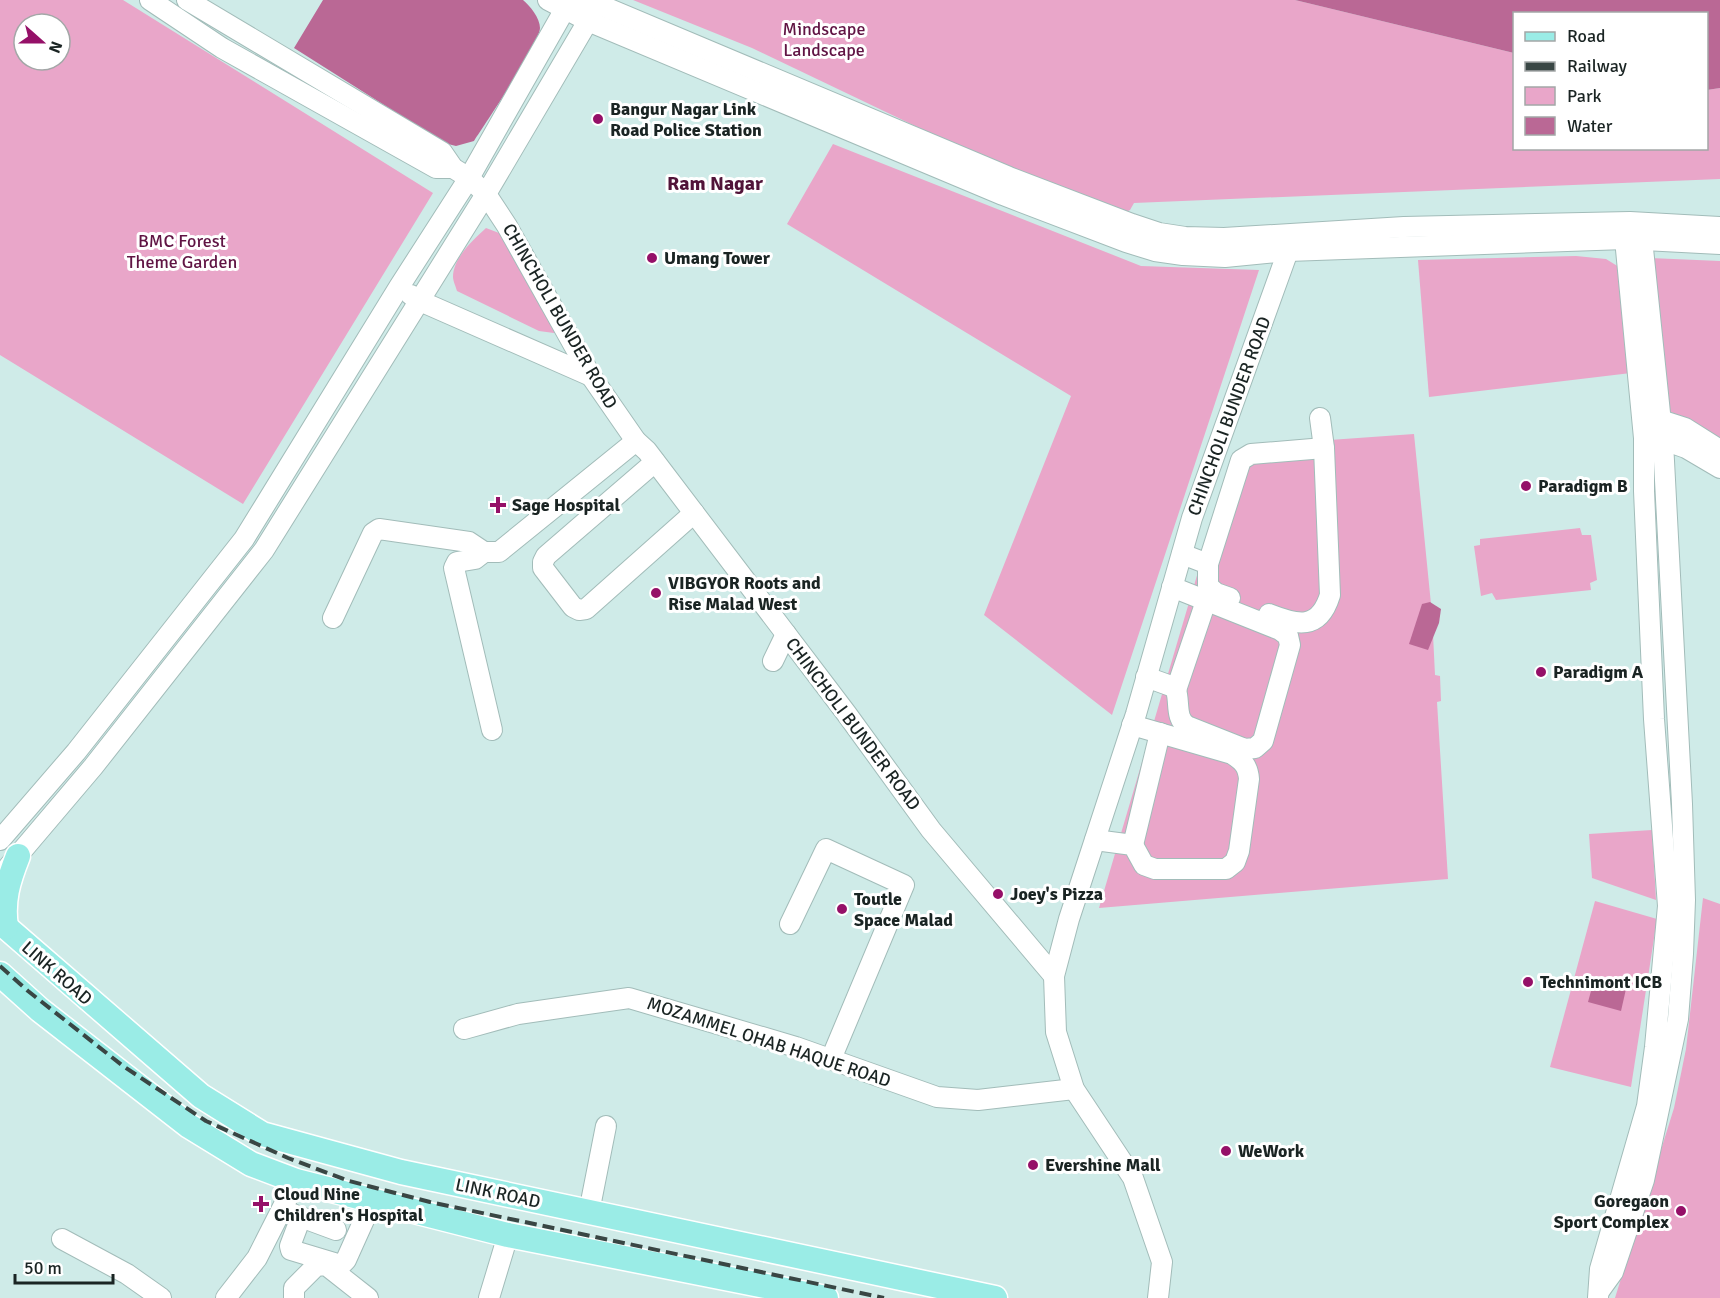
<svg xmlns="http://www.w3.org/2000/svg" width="1720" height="1298" font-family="Signika,sans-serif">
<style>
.green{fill:#e9a6c9;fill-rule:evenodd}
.water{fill:#ba6895}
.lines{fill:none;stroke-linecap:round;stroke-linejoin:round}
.minor-casing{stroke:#a2bcb9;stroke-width:22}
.major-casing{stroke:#fff;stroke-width:27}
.minor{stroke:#fff;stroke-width:20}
.major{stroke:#9aece6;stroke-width:24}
.rail{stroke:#394644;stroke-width:4;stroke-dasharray:12 6;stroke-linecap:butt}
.poi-dot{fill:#951068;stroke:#fff;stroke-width:2}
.labels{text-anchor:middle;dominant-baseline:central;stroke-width:6;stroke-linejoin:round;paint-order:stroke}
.park-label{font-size:18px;fill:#601444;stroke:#fff}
.poi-label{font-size:18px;font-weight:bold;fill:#1a2423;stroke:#fff;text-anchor:start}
.street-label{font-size:18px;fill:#1a2423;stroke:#fff}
.neighbourhood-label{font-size:20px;font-weight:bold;fill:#511439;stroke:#fff}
</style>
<rect width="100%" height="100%" fill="#cfebe8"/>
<g class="green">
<path d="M0 0H123L433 193 243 504 0 355ZM24 24H60V60H24Z"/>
<polygon points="633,0 1295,0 1514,53 1514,148 1706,148 1707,90 1720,88 1720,179 1134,203 1130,210 1122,214 934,135 752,48"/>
<polygon points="833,144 1141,266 1259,270 1112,715 984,615 1071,396 787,224"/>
<path d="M486 228 499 233 555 322 554 333 539 331 457 291C456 287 453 281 453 277 453 258 473 240 486 228Z"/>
<polygon points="1576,256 1606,259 1619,267 1631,373 1429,397 1418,260"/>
<polygon points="1650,258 1720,261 1720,441 1668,410"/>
<polygon points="1414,434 1432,614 1435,675 1440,676 1441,701 1437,702 1448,879 1099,908 1231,460 1246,446"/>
<polygon points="1580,528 1582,535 1591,535 1597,580 1590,583 1591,590 1496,600 1492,593 1481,596 1474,546 1480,545 1480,539"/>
<polygon points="1652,830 1656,900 1592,878 1589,834"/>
<polygon points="1703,898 1720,904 1720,1298 1615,1298 1674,1108 1686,1049"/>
<polygon points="1595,901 1657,919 1631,1087 1550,1067"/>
</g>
<g class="water">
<path d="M323 0H523C530 6 540 18 540 28 539 45 486 122 474 141L456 146 444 143 294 48Z"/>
<polygon points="1295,0 1720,0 1720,88 1707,90 1706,14 1514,14 1514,53"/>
<polygon points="1430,602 1441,609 1439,623 1428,650 1409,644 1422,604"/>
<polygon points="1594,980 1626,989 1621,1011 1588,1002"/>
</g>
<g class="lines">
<g class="minor-casing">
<g id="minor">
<polyline points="150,0 222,48 436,168 453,168"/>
<polyline points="187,0 442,152 453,168 469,178 486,194 507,226 591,376 636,441 647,451 846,713 931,830 1054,976"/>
<polyline points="548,0 588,21 1003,195 1126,242 1155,251 1183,255 1225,257 1288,251 1625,239 1720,244"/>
<polyline points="588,0 1009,177 1132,224 1159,233 1185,237 1224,238 1404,227 1630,222 1720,227"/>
<polyline points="411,295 420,301 591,376"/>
<polyline points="1651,417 1685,428 1720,450"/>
<polyline points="1652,439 1672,443 1686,448 1720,468"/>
<polyline points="655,462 546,556 543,562 543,568 573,607 579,610 586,609 694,513"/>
<polyline points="484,552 475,559 457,562 454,568 492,730"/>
<polyline points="1182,554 1208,564 1208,586 1216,593 1230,598"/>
<polyline points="1208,564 1241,460 1251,454 1324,448"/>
<path d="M1269 614C1297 625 1319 631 1330 595L1324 448 1320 418"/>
<polyline points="333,618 373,533 379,529 469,542 484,552 499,552 636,441"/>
<polyline points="773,661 786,634"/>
<path d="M1146 677 1171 686 1176 690C1180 703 1175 718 1187 726L1245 749 1255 748 1263 741 1290 645 1288 636 1280 630 1172 587"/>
<polyline points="1176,690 1206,601"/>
<polyline points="0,840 76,752 244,539 399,287 469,178 565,9 577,4"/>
<path d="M1095 840 1133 845 1144 865 1155 869H1226L1235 862 1239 851 1249 779C1248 766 1243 761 1232 754L1132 725"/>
<polyline points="1133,845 1160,733"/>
<polyline points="9,866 93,767 264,550 486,194 588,21 588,9"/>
<polyline points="790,924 826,849 904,885 831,1059"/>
<polyline points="464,1029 518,1014 629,998 796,1047 937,1097 978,1100 1074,1089"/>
<polyline points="589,1212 606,1126"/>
<polyline points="290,1213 336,1230"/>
<polyline points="301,1217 290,1246 291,1250 341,1265 346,1260 373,1200"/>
<polyline points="62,1239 127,1274 161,1298"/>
<polyline points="1600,1290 1613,1272 1644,1180 1678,1019 1683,954 1685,900 1682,804 1663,442 1642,239 1635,229"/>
<polyline points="226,1298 257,1258 296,1181"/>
<polyline points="294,1298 294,1288 316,1266 326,1265 368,1298"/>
<polyline points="489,1298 508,1235"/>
<polyline points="1158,1298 1162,1262 1133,1178 1074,1089 1056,1032 1054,976 1069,919 1136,714 1192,518 1288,251 1289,241"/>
<polyline points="1598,1298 1600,1269 1647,1106 1655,1047 1668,906 1654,719 1644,491 1644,438 1625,239 1629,227"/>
</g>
</g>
<g class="major-casing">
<g id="major">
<polyline points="0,922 201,1096 262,1134 401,1172 995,1298"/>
<path d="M6 927C2 901 8 881 18 856"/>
<polyline points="0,974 40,1010 189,1126 251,1164 296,1181 508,1235 826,1298"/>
</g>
</g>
<use href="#minor" class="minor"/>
<use href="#major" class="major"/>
<polyline class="rail" points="0,966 28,991 123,1066 206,1121 288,1158 349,1181 430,1202 884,1298"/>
</g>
<g class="poi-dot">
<circle cx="598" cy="119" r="6"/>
<circle cx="652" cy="258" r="6"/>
<circle cx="1526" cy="486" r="6"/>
<path d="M495 496h6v6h6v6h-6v6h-6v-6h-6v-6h6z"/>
<circle cx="656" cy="593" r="6"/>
<circle cx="1541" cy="672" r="6"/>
<circle cx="998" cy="894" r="6"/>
<circle cx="842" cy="909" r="6"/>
<circle cx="1528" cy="982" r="6"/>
<circle cx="1226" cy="1151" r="6"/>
<circle cx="1033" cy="1165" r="6"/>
<path d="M258 1195h6v6h6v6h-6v6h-6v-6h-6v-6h6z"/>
<circle cx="1681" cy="1211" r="6"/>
</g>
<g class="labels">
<g class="park-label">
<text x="824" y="29">Mindscape<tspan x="824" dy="21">Landscape</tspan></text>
<text x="182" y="241">BMC Forest<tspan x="182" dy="21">Theme Garden</tspan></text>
</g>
<g class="poi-label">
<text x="610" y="109">Bangur Nagar Link<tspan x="610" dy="21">Road Police Station</tspan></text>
<text x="664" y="258">Umang Tower</text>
<text x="1538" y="486">Paradigm B</text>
<text x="512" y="505">Sage Hospital</text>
<text x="668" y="583">VIBGYOR Roots and<tspan x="668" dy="21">Rise Malad West</tspan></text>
<text x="1553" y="672">Paradigm A</text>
<text x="1010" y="894">Joey's Pizza</text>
<text x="854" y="899">Toutle<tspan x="854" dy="21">Space Malad</tspan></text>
<text x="1540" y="982">Technimont ICB</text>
<text x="1238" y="1151">WeWork</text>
<text x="1045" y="1165">Evershine Mall</text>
<text x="274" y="1194">Cloud Nine<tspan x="274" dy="21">Children's Hospital</tspan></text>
<text x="1669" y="1201" text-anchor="end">Goregaon<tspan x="1669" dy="21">Sport Complex</tspan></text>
</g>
<g class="street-label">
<text transform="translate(560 316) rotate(60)">CHINCHOLI BUNDER ROAD</text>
<text transform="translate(1229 416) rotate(-70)">CHINCHOLI BUNDER ROAD</text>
<text transform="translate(853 724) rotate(53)">CHINCHOLI BUNDER ROAD</text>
<text transform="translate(57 973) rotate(41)">LINK ROAD</text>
<text transform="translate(769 1042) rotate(18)">MOZAMMEL OHAB HAQUE ROAD</text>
<text transform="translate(498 1193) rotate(12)">LINK ROAD</text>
</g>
<g class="neighbourhood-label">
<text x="715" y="183">Ram Nagar</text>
</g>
</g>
<rect x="1513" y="12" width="195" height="138" fill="#ffffff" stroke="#a3a7a7" stroke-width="1.5"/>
<rect x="1525" y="32" width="30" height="9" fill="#9aece6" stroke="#a3a7a7" stroke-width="1.5"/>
<text x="1567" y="42" font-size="18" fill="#1a2423">Road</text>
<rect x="1525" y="62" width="30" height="9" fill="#394644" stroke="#a3a7a7" stroke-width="1.5"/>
<text x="1567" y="72" font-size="18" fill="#1a2423">Railway</text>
<rect x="1525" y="87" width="30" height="18" fill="#e9a6c9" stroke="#a3a7a7" stroke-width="1.5"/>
<text x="1567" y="102" font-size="18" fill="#1a2423">Park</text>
<rect x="1525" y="117" width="30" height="18" fill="#ba6895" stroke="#a3a7a7" stroke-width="1.5"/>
<text x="1567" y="132" font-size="18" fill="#1a2423">Water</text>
<g transform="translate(42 42) rotate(111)"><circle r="28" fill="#ffffff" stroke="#a3a7a7" stroke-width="1.5"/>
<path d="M0-4.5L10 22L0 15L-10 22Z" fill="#951068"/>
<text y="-9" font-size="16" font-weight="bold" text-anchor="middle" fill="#1a2423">N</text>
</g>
<path d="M15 1274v9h98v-9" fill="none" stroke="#1a2423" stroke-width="3"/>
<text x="24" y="1274" font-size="18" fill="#1a2423" stroke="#ffffff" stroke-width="4.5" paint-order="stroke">50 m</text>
</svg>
